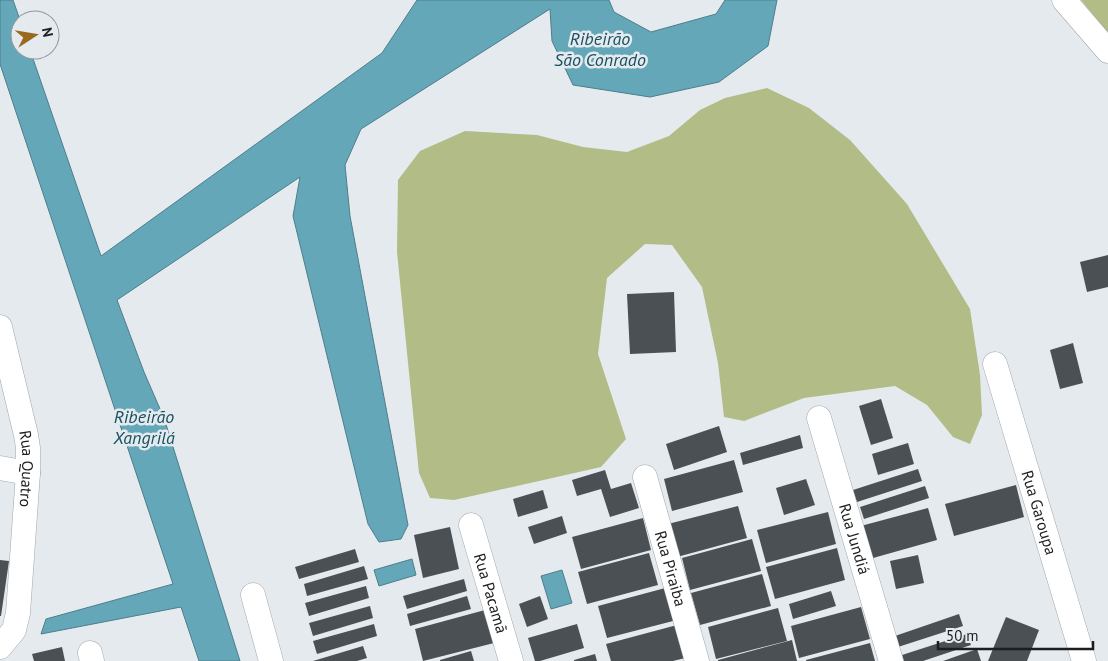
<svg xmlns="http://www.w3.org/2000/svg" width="1108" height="661" font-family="'PT Sans',sans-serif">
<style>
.forest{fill:#b1bc86}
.water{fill:#64a7b9;stroke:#4e7e8b}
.building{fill:#4b5054}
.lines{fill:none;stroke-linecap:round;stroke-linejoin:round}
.minor-casing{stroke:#a2a7ac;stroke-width:25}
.minor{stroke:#fff;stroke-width:24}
.labels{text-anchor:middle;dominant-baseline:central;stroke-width:5;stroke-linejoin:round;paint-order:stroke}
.street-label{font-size:16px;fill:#1c1e1f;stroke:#e5eaef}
.water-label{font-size:18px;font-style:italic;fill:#17515f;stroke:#e5eaef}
</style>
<rect width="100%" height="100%" fill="#e5eaef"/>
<g class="forest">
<polygon points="1081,0 1108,0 1108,33"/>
<polygon points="767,88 809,108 850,140 907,204 970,309 980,375 982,415 970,444 953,437 927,405 895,386 804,398 744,421 724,417 718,363 702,287 672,245 645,244 607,278 598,354 626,439 601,467 454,500 430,498 419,473 397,252 398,180 420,151 465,131 537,135 583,147 627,152 669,136 700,110 725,98"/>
</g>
<g class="water">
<polygon points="0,0 13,0 20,20 20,50 30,50 101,256 382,53 417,0 609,0 614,12 651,32 716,14 725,0 777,0 768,46 719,82 650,97 573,85 552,41 550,9 361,129 345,165 350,216 408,525 401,539 379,542 368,524 293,216 300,177 117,300 144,372 164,418 240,661 199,661 181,607 41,634 46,619 173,584 0,64"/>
<polygon points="412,559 416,575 379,586 374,570"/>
<polygon points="562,570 572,603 551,609 541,576"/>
</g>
<g class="building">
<polygon points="1108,255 1108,287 1087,292 1080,262"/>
<polygon points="674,292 676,352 630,354 627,294"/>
<polygon points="1073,343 1083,383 1060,389 1050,350"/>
<polygon points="881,399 893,438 871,445 859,406"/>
<polygon points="719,426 727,452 674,470 666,444"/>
<polygon points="800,435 803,448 743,465 740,453"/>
<polygon points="908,443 914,464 878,475 872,454"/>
<polygon points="734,460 743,492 672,511 664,479"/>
<polygon points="918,469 922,481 857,502 853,490"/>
<polygon points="605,470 611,489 631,483 639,508 610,517 601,489 577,496 572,480"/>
<polygon points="806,479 815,505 784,515 776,488"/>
<polygon points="1016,485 1024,517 954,536 945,504"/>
<polygon points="925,486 929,498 864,519 860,507"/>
<polygon points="543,490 548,508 518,517 513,499"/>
<polygon points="738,506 747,538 677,557 668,524"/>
<polygon points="928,508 937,540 866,560 857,527"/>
<polygon points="828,512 836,544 766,563 757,530"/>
<polygon points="562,516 567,533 534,544 528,527"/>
<polygon points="643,518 651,550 581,569 572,537"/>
<polygon points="450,527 459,569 423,578 414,535"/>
<polygon points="752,539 761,571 690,590 682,558"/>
<polygon points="837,548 845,580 775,599 766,567"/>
<polygon points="355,549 359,562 299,579 295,567"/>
<polygon points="649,553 658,585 587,604 578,572"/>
<polygon points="918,555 924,583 896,589 890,561"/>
<polygon points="0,560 9,561 1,616 0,616"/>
<polygon points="364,566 368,579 307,596 304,584"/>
<polygon points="762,574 771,606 700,625 691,593"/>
<polygon points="464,579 467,591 407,609 403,596"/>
<polygon points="366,586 369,598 309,616 305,603"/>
<polygon points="669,587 677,620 607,638 598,606"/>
<polygon points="831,591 836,606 793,619 789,604"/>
<polygon points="467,596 471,609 410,626 407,614"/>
<polygon points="540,596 548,619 527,627 519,604"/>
<polygon points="370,606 373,618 313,636 309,623"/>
<polygon points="861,607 870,639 799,658 791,626"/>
<polygon points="778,608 787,641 716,659 708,627"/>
<polygon points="485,610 494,643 423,661 415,629"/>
<polygon points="959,614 963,626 898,647 895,636"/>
<polygon points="1006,617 1039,630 1027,661 988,661"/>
<polygon points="374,624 377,636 317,654 313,641"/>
<polygon points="577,624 584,648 540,661 535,661 528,638"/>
<polygon points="677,625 685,658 673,661 611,661 606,644"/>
<polygon points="967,634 971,645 923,661 904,661 902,655"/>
<polygon points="792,640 797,661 718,661 718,660"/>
<polygon points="870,643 875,661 806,661 806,660"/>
<polygon points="363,646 367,658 357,661 313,661"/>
<polygon points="62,647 65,661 34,661 32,654"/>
<polygon points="977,649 981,661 943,661"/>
<polygon points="471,651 474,661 440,661 440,660"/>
<polygon points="595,654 597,661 574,661 574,660"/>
</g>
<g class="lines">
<g class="minor-casing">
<g id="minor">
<polyline points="1064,0 1108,51"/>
<path id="s1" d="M0 327 26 435 28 448V473L18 613 14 630 0 647"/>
<path id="s2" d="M995 364 1084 661"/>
<path id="s3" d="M819 418 891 661"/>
<polyline points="0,468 28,473"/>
<path id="s4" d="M645 477 697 661"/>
<path id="s5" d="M471 525 511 661"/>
<polyline points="253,595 271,661"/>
<polyline points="90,653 92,661"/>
</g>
</g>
<use href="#minor" class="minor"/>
</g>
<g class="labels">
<g class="street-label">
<text stroke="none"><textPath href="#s1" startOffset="145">Rua Quatro</textPath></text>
<text stroke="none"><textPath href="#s2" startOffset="155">Rua Garoupa</textPath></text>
<text stroke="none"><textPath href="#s3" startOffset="126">Rua Jundiá</textPath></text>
<text stroke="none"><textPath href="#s4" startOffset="95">Rua Piraiba</textPath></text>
<text stroke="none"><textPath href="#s5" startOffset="71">Rua Pacamã</textPath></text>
</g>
<g class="water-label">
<text x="600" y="38">Ribeirão<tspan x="600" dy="21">São Conrado</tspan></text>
<text x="144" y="416">Ribeirão<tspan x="144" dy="21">Xangrilá</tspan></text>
</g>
</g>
<g transform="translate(35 35) rotate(78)"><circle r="24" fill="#e5eaef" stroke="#95989c"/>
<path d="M0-4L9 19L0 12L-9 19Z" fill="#9b691d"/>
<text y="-8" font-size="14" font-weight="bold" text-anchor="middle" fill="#1c1e1f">N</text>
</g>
<path d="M938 641v8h155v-8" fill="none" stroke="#1c1e1f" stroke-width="2.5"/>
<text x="946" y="641" font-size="15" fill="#1c1e1f" stroke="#e5eaef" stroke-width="4" paint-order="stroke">50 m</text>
</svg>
